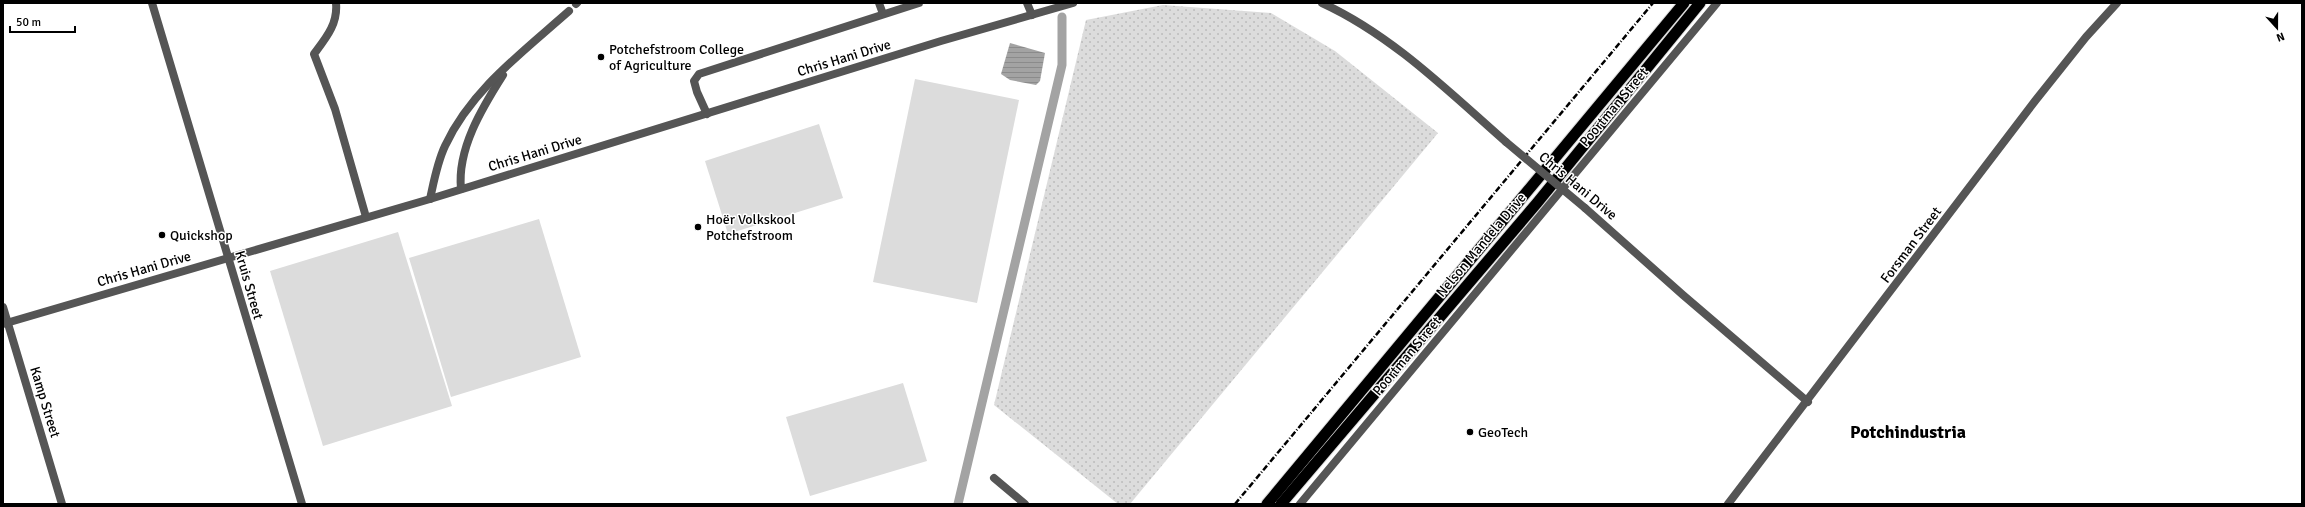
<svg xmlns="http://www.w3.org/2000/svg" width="2305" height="507" font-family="Signika,sans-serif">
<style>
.grass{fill:url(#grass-dots)}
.park{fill:#dcdcdc}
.water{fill:url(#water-rules)}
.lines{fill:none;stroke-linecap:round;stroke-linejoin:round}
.canal{stroke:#a3a3a3;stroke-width:9}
.trunk-casing{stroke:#dbdbdb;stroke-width:13}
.minor{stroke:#555;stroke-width:8}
.tertiary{stroke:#555;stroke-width:8}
.trunk{stroke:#000;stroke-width:11}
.rail{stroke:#000;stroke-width:2.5;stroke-dasharray:6 2 1 2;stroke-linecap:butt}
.tertiary-bridge{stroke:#555;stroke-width:8}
.poi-dot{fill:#000;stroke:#fff;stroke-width:1.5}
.labels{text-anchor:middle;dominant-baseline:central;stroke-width:3;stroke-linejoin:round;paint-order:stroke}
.poi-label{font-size:14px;fill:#000;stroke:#fff;text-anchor:start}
.street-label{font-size:14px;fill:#000;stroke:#fff}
.district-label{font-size:18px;font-weight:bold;fill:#000;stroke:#fff}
</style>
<defs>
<pattern id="grass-dots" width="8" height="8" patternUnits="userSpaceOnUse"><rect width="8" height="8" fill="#dcdcdc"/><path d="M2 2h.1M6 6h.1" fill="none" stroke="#bbb" stroke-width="1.8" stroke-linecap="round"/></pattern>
<pattern id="water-rules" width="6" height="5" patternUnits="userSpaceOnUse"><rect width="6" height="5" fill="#a3a3a3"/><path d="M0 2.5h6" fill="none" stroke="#8b8b8b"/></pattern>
</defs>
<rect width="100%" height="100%" fill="#fff"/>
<polygon class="grass" points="1163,5 1271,13 1335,51 1438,133 1130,504 1118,504 994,405 1086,20"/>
<g class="park">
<polygon points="915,79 1019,100 977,303 873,282"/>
<polygon points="819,124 843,198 728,234 705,161"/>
<polygon points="539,219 581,357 451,397 409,258"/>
<polygon points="398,232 452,406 323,446 270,271"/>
<polygon points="903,383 927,461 810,496 786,417"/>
</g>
<polygon class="water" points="1010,43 1045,53 1040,81 1036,85 1010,80 1001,74"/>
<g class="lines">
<polyline class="canal" points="958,504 1062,65 1062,17"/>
<g class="trunk-casing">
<g id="trunk">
<polyline points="1267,504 1684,3"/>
<polyline points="1281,504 1537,203 1700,3"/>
</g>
</g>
<g class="minor">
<path d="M336 3C338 24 326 38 314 54L335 109 366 217"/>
<polyline points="879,3 883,14"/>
<polyline points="1027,3 1032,15"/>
<polyline points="576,4 577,3"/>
<polyline points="707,114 697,92 694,81 699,74 919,3"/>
<path d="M461 189C457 149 482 108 503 75"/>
<path d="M430 199C434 181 437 163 445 146 471 90 524 51 569 11"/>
<polyline points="3,307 62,504"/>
<polyline points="994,478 1025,504"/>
<polyline points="1300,504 1717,3"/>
</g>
<g class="tertiary">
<polyline points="152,3 302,504"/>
<path d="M1322 3C1392 35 1449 92 1506 142"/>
<polyline points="1585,208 1683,295 1808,402"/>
<polyline points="3,324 430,199 941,41 1073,3"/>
<polyline points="1728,504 2035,101 2086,37 2117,3"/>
</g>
<use href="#trunk" class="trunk"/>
<polyline class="rail" points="1235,504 1653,3"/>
<polyline class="tertiary-bridge" points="1506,142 1585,208"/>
</g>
<g class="poi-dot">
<circle cx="601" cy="57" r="4"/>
<circle cx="698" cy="227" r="4"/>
<circle cx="162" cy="235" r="4"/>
<circle cx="1470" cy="432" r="4"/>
</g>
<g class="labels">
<g class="poi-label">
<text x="609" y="49">Potchefstroom College<tspan x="609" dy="16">of Agriculture</tspan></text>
<text x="706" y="219">Hoër Volkskool<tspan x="706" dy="16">Potchefstroom</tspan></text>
<text x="170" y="235">Quickshop</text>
<text x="1478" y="432">GeoTech</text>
</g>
<g class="street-label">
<text transform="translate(844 58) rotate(-17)">Chris Hani Drive</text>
<text transform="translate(1614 107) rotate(-50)">Poortman Street</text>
<text transform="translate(535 153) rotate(-17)">Chris Hani Drive</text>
<text transform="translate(1578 186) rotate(40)">Chris Hani Drive</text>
<text transform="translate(1481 245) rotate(-50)">Nelson Mandela Drive</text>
<text transform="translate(1911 245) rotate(-53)">Forsman Street</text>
<text transform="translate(144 269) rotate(-16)">Chris Hani Drive</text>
<text transform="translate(249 285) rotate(74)">Kruis Street</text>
<text transform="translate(1407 356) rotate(-50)">Poortman Street</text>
<text transform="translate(45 402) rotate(73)">Kamp Street</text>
</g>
<g class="district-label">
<text x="1908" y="432">Potchindustria</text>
</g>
</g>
<rect width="2305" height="507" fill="none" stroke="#000000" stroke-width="8"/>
<g transform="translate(2277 28) rotate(159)" stroke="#ffffff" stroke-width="3" paint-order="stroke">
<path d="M0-3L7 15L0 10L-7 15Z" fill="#000000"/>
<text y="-6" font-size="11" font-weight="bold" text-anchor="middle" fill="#000000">N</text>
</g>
<path d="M10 26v6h65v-6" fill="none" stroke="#000000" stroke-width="2"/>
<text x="16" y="26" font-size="12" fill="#000000" stroke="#ffffff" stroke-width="3" paint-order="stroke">50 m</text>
</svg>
